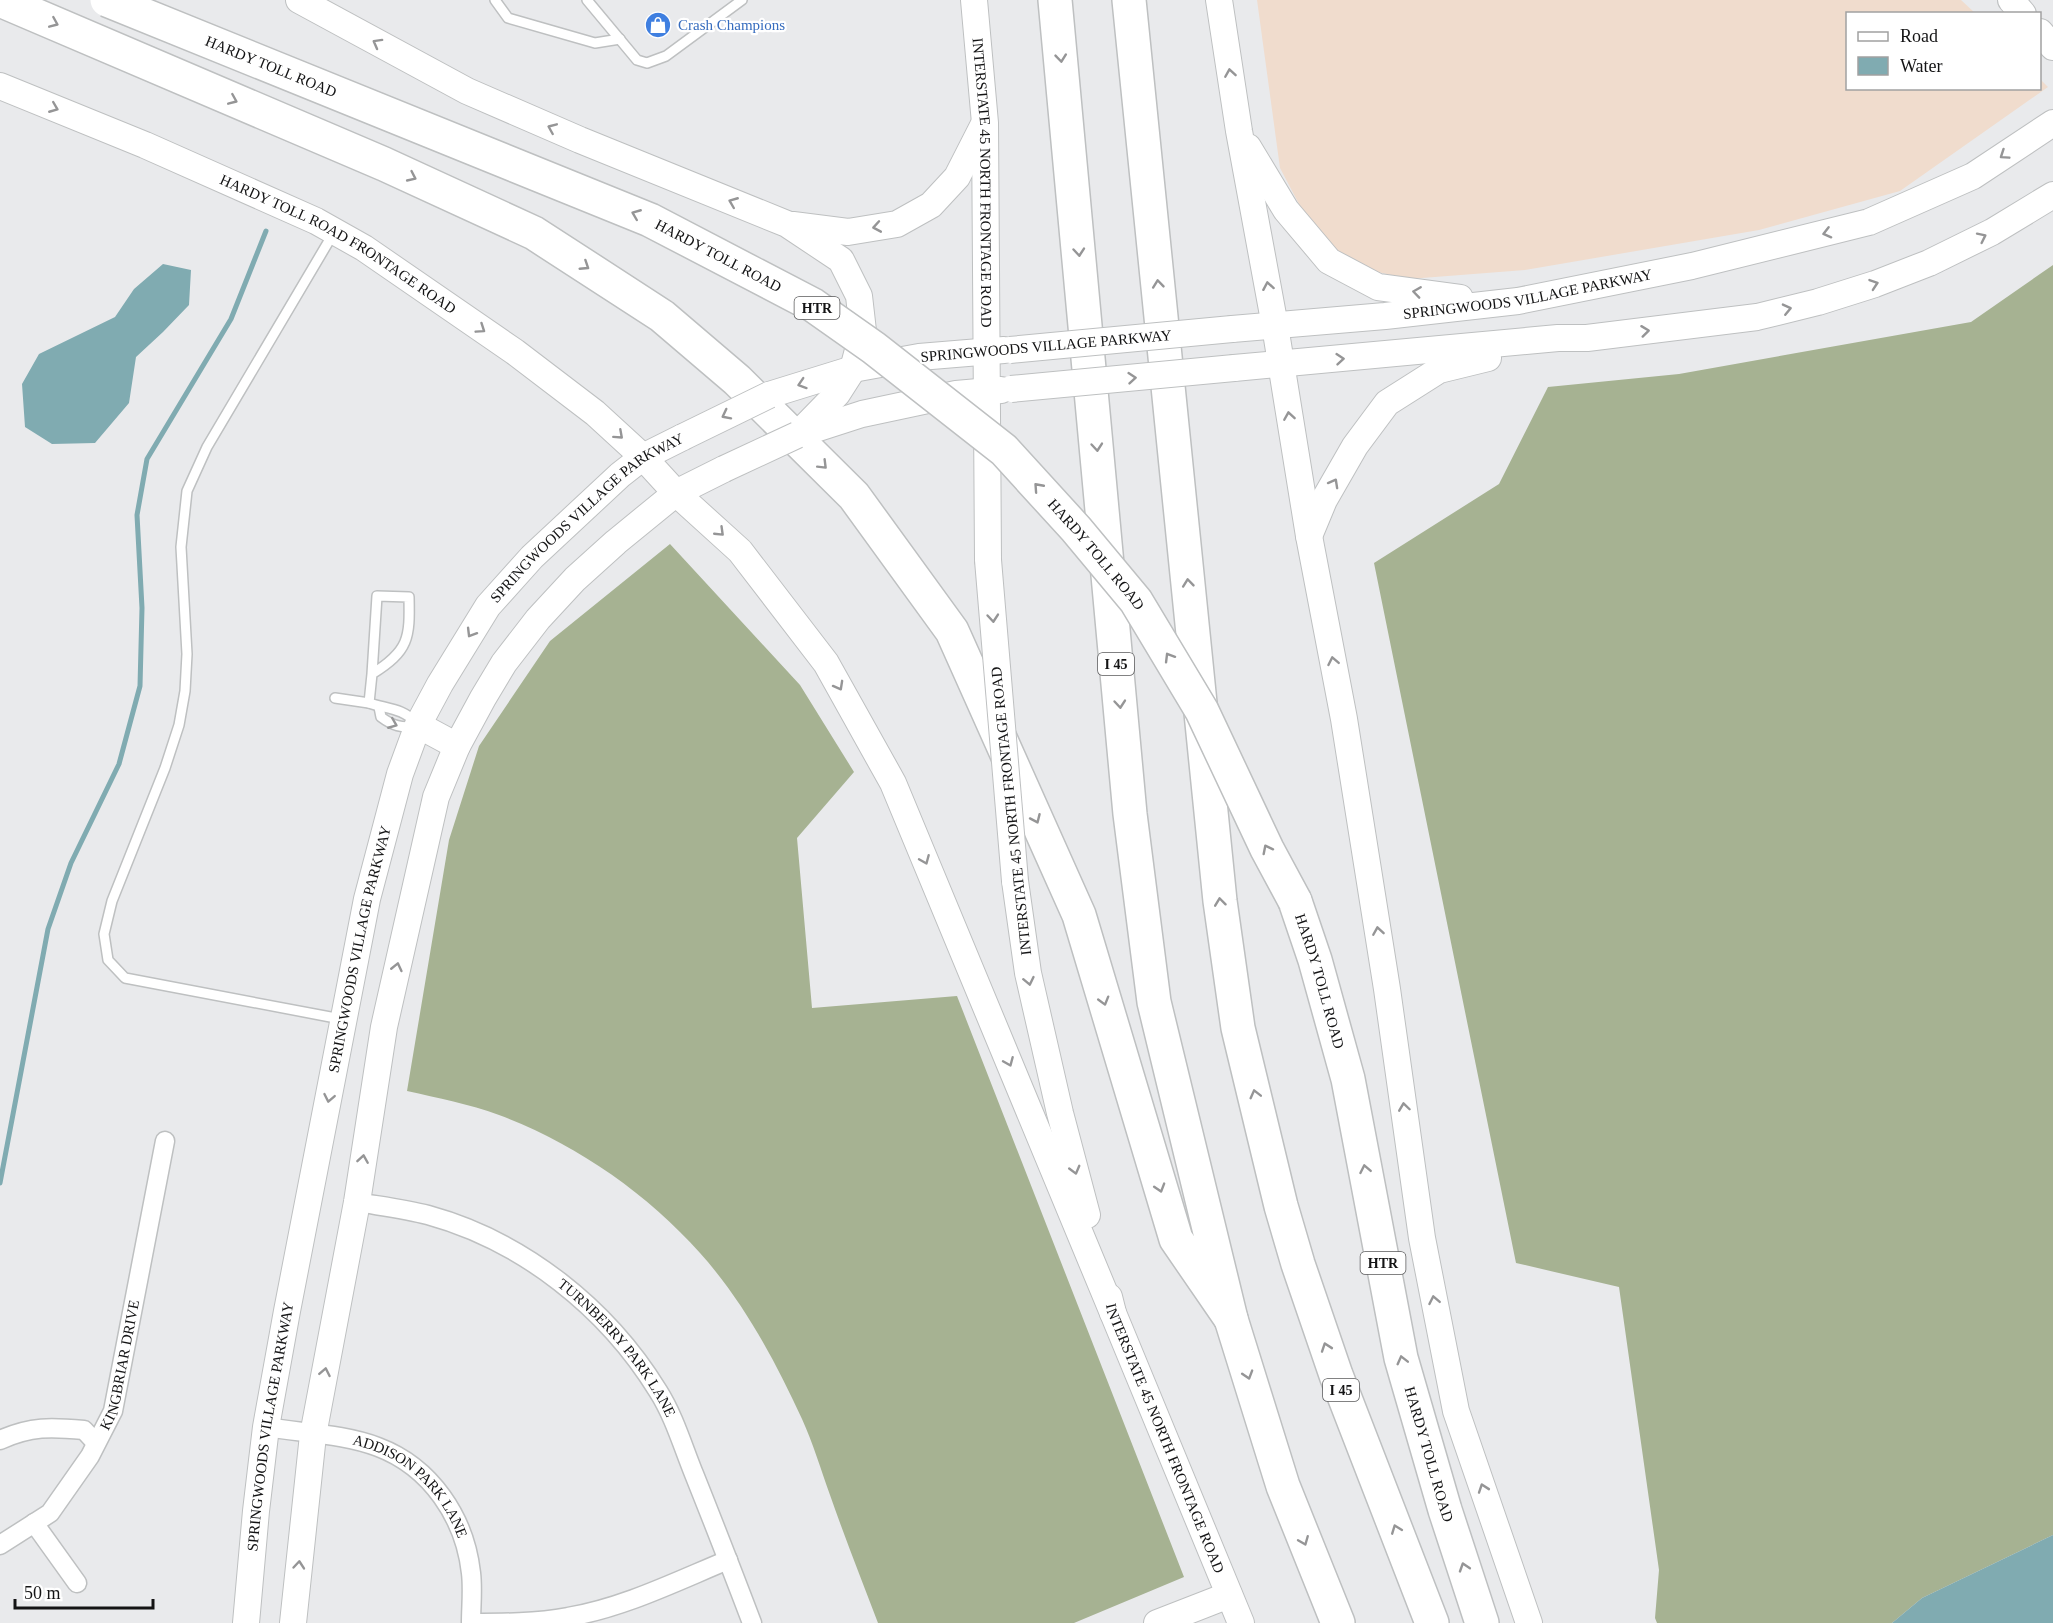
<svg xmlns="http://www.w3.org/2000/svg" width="2053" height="1623" font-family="Georgia,serif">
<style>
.commercial{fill:#f0dccd}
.forest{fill:#a6b292}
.water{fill:#80abb1}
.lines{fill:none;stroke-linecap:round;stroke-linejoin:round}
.stream{stroke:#80abb1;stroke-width:5}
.lane-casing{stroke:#bec0c1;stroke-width:12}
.street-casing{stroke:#bec0c1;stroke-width:21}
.secondary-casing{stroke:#bec0c1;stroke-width:28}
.highway-casing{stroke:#bec0c1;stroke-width:36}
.lane{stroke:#fff;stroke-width:9}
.street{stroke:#fff;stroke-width:18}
.secondary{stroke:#fff;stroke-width:26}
.highway{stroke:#fff;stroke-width:33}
.secondary-bridge-casing{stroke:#bec0c1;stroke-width:28;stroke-linecap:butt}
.highway-bridge-casing{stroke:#bec0c1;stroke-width:36;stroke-linecap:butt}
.secondary-bridge{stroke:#fff;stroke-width:26}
.highway-bridge{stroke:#fff;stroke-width:33}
.oneway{stroke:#959596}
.labels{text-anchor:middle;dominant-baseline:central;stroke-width:4.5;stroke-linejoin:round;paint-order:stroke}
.shield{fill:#fff;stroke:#5a5a5b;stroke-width:1.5}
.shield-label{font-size:14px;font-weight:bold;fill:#141415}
.shop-label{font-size:15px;fill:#366cbe;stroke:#fff;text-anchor:start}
.street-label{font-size:15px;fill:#141415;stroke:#fff}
</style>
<rect width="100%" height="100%" fill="#e9eaec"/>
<polygon class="commercial" points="1257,0 1961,0 1975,13 1848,14 1848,88 2040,88 2040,79 2048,87 1900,191 1759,230 1525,270 1409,279 1329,261 1280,168"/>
<g class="forest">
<polygon points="2053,265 2053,1535 1922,1598 1892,1623 1657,1623 1655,1618 1659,1570 1619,1287 1516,1263 1374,563 1499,484 1548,387 1679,374 1971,322"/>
<path d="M670 544 800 685 854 772 797 838 812 1008 957 996 1184 1577 1074 1623H878C862 1581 845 1538 830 1495 821 1470 813 1443 802 1419 775 1360 743 1301 700 1253 647 1193 574 1143 499 1115 469 1104 438 1098 407 1091L449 840 479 746 550 641Z"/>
</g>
<g class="water">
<polygon points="163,264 191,270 189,305 163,332 136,357 129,403 95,443 52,444 25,427 22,384 39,354 115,317 134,289"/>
<polygon points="2053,1535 2053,1623 1892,1623 1922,1598"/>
</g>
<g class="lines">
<polyline class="stream" points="0,1183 48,929 71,863 119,764 140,686 142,608 137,515 147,459 231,319 266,231"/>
<g class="lane-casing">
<g id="lane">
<polyline points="495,0 508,18 595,43 620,39"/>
<polyline points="587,0 637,60 647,63 666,56 742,0"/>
<polyline points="333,234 207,447 187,491 181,547 187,654 185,691 179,725 165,768 112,901 104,934 108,960 125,978 341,1019"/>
<path d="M372 674 377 596 409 597C410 638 409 651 372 674L369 703C387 709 403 708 416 723"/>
<polyline points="335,698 369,703"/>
<path d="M379 707 381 717C393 726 401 728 416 726"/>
</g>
</g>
<g class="street-casing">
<g id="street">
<path id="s1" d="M357 1202C380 1206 405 1209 428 1215 523 1241 607 1308 658 1391 674 1416 683 1447 694 1474 714 1524 733 1573 752 1623"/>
<path id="s2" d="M266 1427C302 1433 345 1434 378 1447 431 1467 465 1518 471 1573 473 1589 471 1607 471 1623 503 1623 536 1623 568 1617 623 1608 677 1581 728 1560"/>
<path d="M0 1440C31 1426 51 1427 84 1430L96 1443"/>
<polyline points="34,1523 77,1583"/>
<path id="s3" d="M0 1545 50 1513 90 1456 113 1411 165 1141"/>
</g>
</g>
<g class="secondary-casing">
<g id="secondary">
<polyline points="299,0 467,91 580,140 787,224 841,260 859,296 863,331 853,369 837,394 797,435"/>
<path id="s4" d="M974 0 985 123 988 560"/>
<polyline points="1219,0 1239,131 1275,326 1309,536 1344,719 1387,989 1422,1238 1456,1411 1529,1623"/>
<polyline points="2011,0 2023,14"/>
<polyline points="2040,32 2053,47"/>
<path id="s5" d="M0 86 145 145 316 221 364 248 515 352 595 413 643 457 676 493 740 551 826 663 893 783 1113 1313"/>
<polyline points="1248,147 1286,210 1329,261 1378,287 1460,298"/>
<polyline points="793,225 848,232 897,224 931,205 957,177 983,126"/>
<path id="s6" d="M1232 329 1385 316 1518 301 1692 266 1869 222 1973 176 2053 123"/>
<polyline points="1234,368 1558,338 1587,338 1757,317 1818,302 1875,284 1929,263 1992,232 2053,195"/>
<polyline points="769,395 853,369 919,357 1004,350"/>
<polyline points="800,434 862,414 956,394 1001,390"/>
<polyline points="1309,536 1324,500 1355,446 1387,403 1439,370 1488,358"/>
<polyline points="418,725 457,746"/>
<polyline points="1015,881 1028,973 1060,1113 1087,1215"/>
<path id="s7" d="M1109 1297 1113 1313 1241 1623"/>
<path id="s8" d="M246 1623 256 1511 266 1427 287 1311 367 899 400 774 418 725 440 684 488 606 532 557 620 475 643 457 683 437"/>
<polyline points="293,1623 313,1435 357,1202 384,1027 436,797 457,746 483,698 504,663 538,619 575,579 616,542 676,493 724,469"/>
<polyline points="1157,1623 1229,1595"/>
</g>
</g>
<g class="highway-casing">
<g id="highway">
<polyline points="0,0 384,164 534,233 662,316 737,380 854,496 952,631 1079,915 1176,1239 1231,1319"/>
<polyline points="1055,0 1130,814 1154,1002 1231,1319 1283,1486 1338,1623"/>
<polyline points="1129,0 1220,901 1238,1028 1281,1206 1298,1264 1336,1375 1432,1623"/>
<path id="s9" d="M1295 901 1315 960 1348 1079 1401 1358 1445 1510 1482 1623"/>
</g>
</g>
<use href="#lane" class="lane"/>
<use href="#street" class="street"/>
<use href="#secondary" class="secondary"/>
<use href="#highway" class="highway"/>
<g class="secondary-bridge-casing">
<g id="secondary-bridge">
<polyline points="1010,350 1232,329"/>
<polyline points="1011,389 1234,368"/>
<polyline points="683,437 769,395"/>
<polyline points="724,469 797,435"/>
<polyline points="988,560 1015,881"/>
</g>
</g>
<g class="highway-bridge-casing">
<g id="highway-bridge">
<path id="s10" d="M107 0 650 220 813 305 874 348 1004 450 1076 529 1136 601 1202 711 1267 849 1295 901"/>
</g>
</g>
<use href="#secondary-bridge" class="secondary-bridge"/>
<use href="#highway-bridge" class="highway-bridge"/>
</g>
<defs><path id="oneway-chevron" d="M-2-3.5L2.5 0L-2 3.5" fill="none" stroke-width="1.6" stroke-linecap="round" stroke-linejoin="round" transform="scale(1.5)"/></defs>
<g class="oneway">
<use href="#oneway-chevron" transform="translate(54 23) rotate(23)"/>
<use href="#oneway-chevron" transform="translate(377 43) rotate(-151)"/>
<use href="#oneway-chevron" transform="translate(1061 58) rotate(84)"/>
<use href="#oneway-chevron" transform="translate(1230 73) rotate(-99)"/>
<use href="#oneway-chevron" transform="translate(233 100) rotate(23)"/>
<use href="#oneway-chevron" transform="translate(54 108) rotate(22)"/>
<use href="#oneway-chevron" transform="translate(552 128) rotate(-157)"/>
<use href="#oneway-chevron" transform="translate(2004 155) rotate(146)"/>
<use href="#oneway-chevron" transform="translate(412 177) rotate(25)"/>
<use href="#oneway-chevron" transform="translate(733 202) rotate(-158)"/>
<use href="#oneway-chevron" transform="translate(636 214) rotate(-158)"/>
<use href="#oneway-chevron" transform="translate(877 227) rotate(170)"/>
<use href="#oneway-chevron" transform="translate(1827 233) rotate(166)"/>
<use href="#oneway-chevron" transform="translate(1982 237) rotate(-26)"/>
<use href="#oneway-chevron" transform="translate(1079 252) rotate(85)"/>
<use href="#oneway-chevron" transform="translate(585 266) rotate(33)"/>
<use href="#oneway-chevron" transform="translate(1158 284) rotate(-96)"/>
<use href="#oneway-chevron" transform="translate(1874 284) rotate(-19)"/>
<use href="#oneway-chevron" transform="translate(1268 286) rotate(-100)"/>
<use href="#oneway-chevron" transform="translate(1417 292) rotate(-172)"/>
<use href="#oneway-chevron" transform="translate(1787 309) rotate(-13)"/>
<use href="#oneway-chevron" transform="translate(481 329) rotate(34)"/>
<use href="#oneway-chevron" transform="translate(1645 331) rotate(-7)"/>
<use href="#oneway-chevron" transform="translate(1340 359) rotate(-5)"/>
<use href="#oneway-chevron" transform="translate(1132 378) rotate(-5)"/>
<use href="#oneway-chevron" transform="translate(802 384) rotate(162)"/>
<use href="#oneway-chevron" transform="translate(726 415) rotate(153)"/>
<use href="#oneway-chevron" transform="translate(1289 416) rotate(-99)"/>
<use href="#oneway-chevron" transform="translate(619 435) rotate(42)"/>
<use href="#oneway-chevron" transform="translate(1097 447) rotate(85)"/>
<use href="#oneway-chevron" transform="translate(823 465) rotate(45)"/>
<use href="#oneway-chevron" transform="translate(1334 483) rotate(-61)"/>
<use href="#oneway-chevron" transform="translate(1038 487) rotate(-132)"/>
<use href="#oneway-chevron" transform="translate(720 532) rotate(44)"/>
<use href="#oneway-chevron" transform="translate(1188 583) rotate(-96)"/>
<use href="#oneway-chevron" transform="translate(993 618) rotate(85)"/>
<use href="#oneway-chevron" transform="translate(471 633) rotate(121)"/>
<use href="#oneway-chevron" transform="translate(1169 657) rotate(-121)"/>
<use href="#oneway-chevron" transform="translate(1333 661) rotate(-101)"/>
<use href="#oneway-chevron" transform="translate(839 686) rotate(61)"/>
<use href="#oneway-chevron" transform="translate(1120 704) rotate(85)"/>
<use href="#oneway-chevron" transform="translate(393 724) rotate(22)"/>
<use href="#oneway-chevron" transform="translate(1036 819) rotate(66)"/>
<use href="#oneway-chevron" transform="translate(1267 849) rotate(-117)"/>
<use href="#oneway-chevron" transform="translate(925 860) rotate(67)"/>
<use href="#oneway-chevron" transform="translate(1220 902) rotate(-97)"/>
<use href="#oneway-chevron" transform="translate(1378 931) rotate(-99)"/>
<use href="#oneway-chevron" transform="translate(397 967) rotate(-77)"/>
<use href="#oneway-chevron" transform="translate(1029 981) rotate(78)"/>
<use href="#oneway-chevron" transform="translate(1104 1001) rotate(74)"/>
<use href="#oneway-chevron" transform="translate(1009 1062) rotate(67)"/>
<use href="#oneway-chevron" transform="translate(1255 1094) rotate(-104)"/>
<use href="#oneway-chevron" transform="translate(329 1098) rotate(101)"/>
<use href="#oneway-chevron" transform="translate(1404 1107) rotate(-98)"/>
<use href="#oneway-chevron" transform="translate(363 1159) rotate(-81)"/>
<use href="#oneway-chevron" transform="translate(1365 1169) rotate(-101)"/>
<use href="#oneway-chevron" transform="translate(1075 1170) rotate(75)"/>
<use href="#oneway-chevron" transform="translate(1160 1188) rotate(73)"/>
<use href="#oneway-chevron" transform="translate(1434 1300) rotate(-101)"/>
<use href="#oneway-chevron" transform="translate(1326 1347) rotate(-109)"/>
<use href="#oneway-chevron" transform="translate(1402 1360) rotate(-104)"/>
<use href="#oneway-chevron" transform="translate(325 1372) rotate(-79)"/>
<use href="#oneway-chevron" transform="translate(1248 1375) rotate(73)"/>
<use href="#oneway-chevron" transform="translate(1483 1488) rotate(-109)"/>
<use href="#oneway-chevron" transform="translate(1396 1529) rotate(-111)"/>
<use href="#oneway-chevron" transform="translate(1304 1541) rotate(68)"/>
<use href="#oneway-chevron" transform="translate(299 1565) rotate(-85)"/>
<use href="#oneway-chevron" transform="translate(1464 1567) rotate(-108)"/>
</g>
<defs>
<g id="shop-disc" transform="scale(1.35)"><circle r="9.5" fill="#3f7fe0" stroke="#fff"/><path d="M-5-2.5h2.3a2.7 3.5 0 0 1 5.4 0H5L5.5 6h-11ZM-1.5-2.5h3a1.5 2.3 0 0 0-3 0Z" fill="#fff"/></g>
</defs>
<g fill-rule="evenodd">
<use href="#shop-disc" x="658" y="25"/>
</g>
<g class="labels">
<g class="shield">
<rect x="794.5" y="297" width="45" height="22" rx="4.5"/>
<rect x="1098" y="653" width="36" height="22" rx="4.5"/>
<rect x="1360.5" y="1252" width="45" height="22" rx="4.5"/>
<rect x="1323" y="1379" width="36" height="22" rx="4.5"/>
</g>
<g class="shield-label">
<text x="817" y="308">HTR</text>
<text x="1116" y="664">I 45</text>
<text x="1383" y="1263">HTR</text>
<text x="1341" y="1390">I 45</text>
</g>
<g class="shop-label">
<text x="678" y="25">Crash Champions</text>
</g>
<g class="street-label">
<text stroke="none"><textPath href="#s10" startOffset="177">HARDY TOLL ROAD</textPath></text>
<text stroke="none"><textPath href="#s4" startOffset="183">INTERSTATE 45 NORTH FRONTAGE ROAD</textPath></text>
<text stroke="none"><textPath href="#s5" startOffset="374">HARDY TOLL ROAD FRONTAGE ROAD</textPath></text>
<text stroke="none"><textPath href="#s10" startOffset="663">HARDY TOLL ROAD</textPath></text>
<text stroke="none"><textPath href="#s6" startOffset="298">SPRINGWOODS VILLAGE PARKWAY</textPath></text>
<text transform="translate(1046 346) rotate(-5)">SPRINGWOODS VILLAGE PARKWAY</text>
<text stroke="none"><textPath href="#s8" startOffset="1188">SPRINGWOODS VILLAGE PARKWAY</textPath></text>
<text stroke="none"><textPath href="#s10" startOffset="1149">HARDY TOLL ROAD</textPath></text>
<text transform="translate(1011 811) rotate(-96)">INTERSTATE 45 NORTH FRONTAGE ROAD</text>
<text stroke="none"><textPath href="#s8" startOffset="684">SPRINGWOODS VILLAGE PARKWAY</textPath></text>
<text stroke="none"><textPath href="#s9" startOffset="84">HARDY TOLL ROAD</textPath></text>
<text stroke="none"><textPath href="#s1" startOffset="309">TURNBERRY PARK LANE</textPath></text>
<text stroke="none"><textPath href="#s3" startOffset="226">KINGBRIAR DRIVE</textPath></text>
<text stroke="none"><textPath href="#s8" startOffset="198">SPRINGWOODS VILLAGE PARKWAY</textPath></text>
<text stroke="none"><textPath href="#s7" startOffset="152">INTERSTATE 45 NORTH FRONTAGE ROAD</textPath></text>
<text stroke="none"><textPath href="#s9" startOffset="570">HARDY TOLL ROAD</textPath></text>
<text stroke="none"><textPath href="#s2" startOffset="165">ADDISON PARK LANE</textPath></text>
</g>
</g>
<rect x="1846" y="12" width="195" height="78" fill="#ffffff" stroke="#a1a1a1" stroke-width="1.5"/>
<rect x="1858" y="32" width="30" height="9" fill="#ffffff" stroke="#a1a1a1" stroke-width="1.5"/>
<text x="1900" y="42" font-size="18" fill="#141415">Road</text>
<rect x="1858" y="57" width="30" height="18" fill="#80abb1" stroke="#a1a1a1" stroke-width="1.5"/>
<text x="1900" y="72" font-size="18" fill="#141415">Water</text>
<path d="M15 1599v9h138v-9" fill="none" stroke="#141415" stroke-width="3"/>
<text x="24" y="1599" font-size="18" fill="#141415" stroke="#ffffff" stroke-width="4.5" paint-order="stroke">50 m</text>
</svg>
